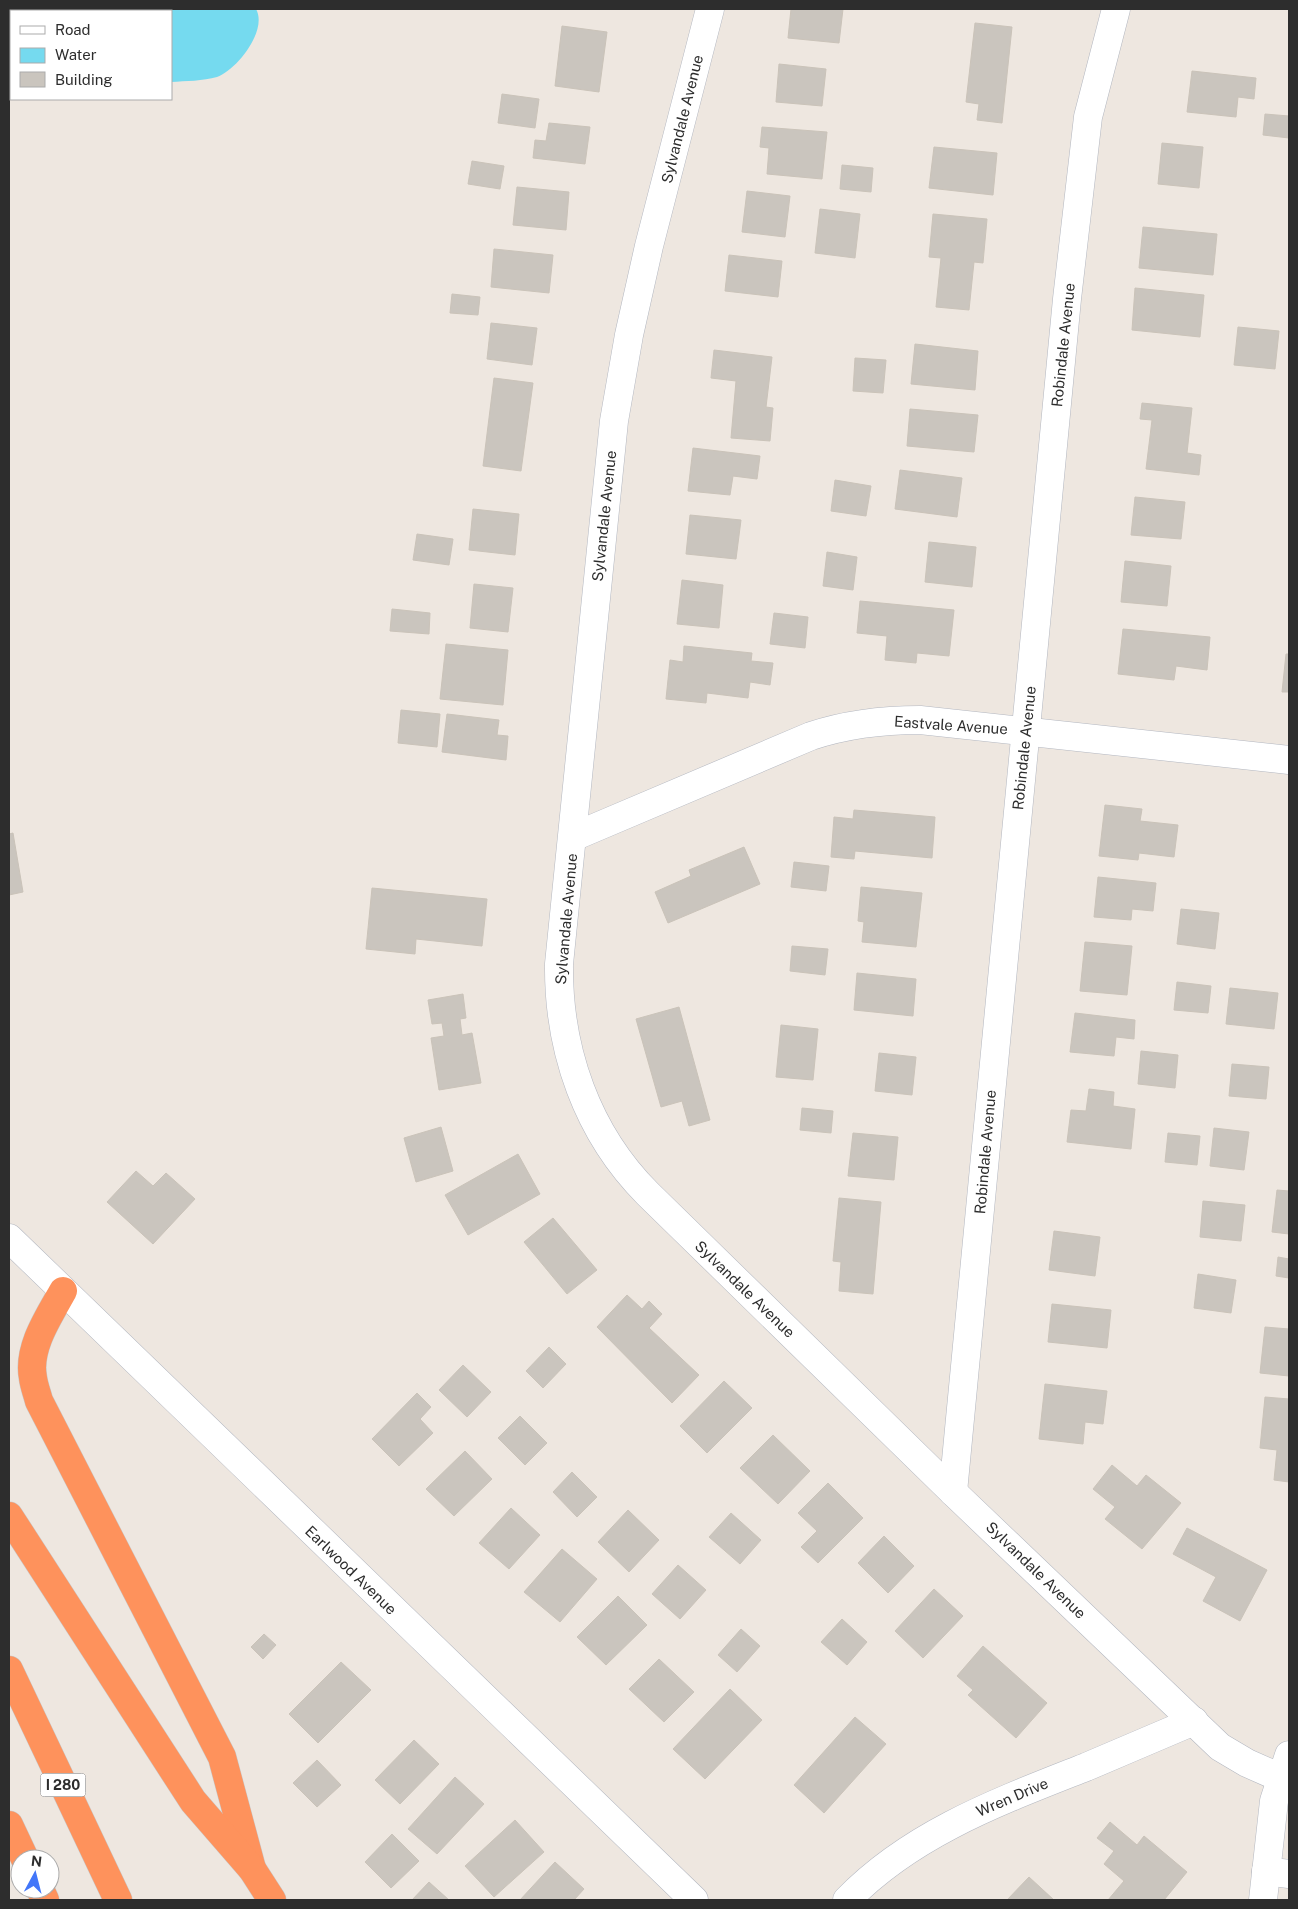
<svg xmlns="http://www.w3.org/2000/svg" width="1298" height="1909" font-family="'Public Sans',sans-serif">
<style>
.water{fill:#75daef}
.building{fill:#cac5be;stroke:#cac3b9}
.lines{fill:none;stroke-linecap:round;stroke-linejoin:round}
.minor-casing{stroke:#b3b7c0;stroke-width:29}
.motorway-casing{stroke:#c8c8c8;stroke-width:29}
.minor{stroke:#fff;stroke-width:28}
.motorway{stroke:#fe925c;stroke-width:28}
.labels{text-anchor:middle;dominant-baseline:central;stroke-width:4;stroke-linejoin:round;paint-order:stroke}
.shield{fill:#fff;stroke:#6c6c6c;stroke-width:1}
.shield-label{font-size:14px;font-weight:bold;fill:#2d2d2d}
.street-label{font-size:15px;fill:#2d2d2d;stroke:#fff}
</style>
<rect width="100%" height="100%" fill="#eee7e0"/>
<path class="water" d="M63 9H256C268 30 237 70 217 77 203 81 186 81 171 82V11H63Z"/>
<g class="building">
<polygon points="791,9 843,9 839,43 788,38"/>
<polygon points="975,23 1012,27 1002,123 977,120 979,104 966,102"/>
<polygon points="562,26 607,32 599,92 555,86"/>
<polygon points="779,64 826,69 822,106 776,102"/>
<polygon points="1192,71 1256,78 1254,99 1238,97 1236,117 1187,112"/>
<polygon points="502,94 539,99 535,128 498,123"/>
<polygon points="1265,114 1289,116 1289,138 1263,135"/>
<polygon points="549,123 590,127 585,164 533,158 535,140 546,141"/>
<polygon points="762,127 827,132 822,179 767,174 769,148 760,147"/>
<polygon points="1162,143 1203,147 1199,188 1158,184"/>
<polygon points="934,147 997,153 993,195 929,188"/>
<polygon points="472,161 504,166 500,189 468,184"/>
<polygon points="842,165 873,168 871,192 840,189"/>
<polygon points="517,187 569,192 566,230 513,225"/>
<polygon points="747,191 790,196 785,237 742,232"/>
<polygon points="820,209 860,214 855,258 815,253"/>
<polygon points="933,214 987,219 983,263 974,262 969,310 936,307 941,258 929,257"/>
<polygon points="1143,227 1217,234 1213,275 1139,268"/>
<polygon points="494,249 553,255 549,293 491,287"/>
<polygon points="729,255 782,261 778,297 725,291"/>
<polygon points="1135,288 1204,295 1200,337 1132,330"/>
<polygon points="452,294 480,297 478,315 450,313"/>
<polygon points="491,323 537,328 532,365 487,359"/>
<polygon points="1238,327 1279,331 1275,369 1234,365"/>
<polygon points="915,344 978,351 975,390 911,384"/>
<polygon points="714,350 772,357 766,407 773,408 770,441 731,438 736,381 711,378"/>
<polygon points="855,358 886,360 883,393 853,391"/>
<polygon points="494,378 533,383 521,471 483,466"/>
<polygon points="1142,403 1192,408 1187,453 1201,455 1199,475 1146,469 1152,420 1140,419"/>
<polygon points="910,409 978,415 974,452 907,446"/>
<polygon points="693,448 760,456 757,479 733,476 730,495 688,491"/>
<polygon points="900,470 962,478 957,517 895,509"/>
<polygon points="835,480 871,486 866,516 831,511"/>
<polygon points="1135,497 1185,502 1181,539 1131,535"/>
<polygon points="473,509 519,514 515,555 469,550"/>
<polygon points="690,515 741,520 736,559 686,554"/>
<polygon points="417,534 453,539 449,565 413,560"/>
<polygon points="929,542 976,547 972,587 925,582"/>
<polygon points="827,552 857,557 853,590 823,586"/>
<polygon points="1125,561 1171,566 1167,606 1121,602"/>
<polygon points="682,580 723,585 719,628 677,624"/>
<polygon points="474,584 513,588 508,632 470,628"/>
<polygon points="860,601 954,610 949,656 917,653 916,663 885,660 887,636 857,633"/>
<polygon points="392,609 430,613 429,634 390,631"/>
<polygon points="774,613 808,617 805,648 770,644"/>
<polygon points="1123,629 1210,637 1207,670 1176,666 1174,680 1118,674"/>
<polygon points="446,644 508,650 503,705 440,699"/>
<polygon points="684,646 752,653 751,661 773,663 770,685 750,682 748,698 707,693 706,703 666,699 670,660 683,662"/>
<polygon points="1286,654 1289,654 1289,692 1282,692"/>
<polygon points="401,710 440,714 437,747 398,743"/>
<polygon points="447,714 499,720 497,735 508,736 506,760 442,752"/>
<polygon points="1105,805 1142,809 1140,821 1178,825 1174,857 1139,853 1138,860 1099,856"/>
<polygon points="854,810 935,817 932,858 855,851 854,859 831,857 834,817 853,819"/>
<polygon points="13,833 23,892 9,895 9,834"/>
<polygon points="744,847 760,884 668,923 655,892 691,876 689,870"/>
<polygon points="794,862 829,866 826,891 791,887"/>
<polygon points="1098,877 1156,883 1153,911 1132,909 1131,920 1094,917"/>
<polygon points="861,887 922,893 916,947 862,942 864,922 858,921"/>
<polygon points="372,888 487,899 482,946 416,939 415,954 366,949"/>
<polygon points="1181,909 1219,913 1215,949 1177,944"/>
<polygon points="1085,942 1132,946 1127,995 1080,991"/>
<polygon points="792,946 828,949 825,975 790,971"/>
<polygon points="857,973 916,979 913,1016 854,1010"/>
<polygon points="1177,982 1211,986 1208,1013 1174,1010"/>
<polygon points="1230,988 1278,993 1274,1029 1226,1024"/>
<polygon points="463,994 466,1018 460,1019 462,1035 472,1033 481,1083 439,1090 431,1038 444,1036 442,1023 432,1024 428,1000"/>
<polygon points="679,1007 710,1120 689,1126 682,1101 661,1107 636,1019"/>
<polygon points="1075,1013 1135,1020 1134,1039 1116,1037 1114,1056 1070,1052"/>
<polygon points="781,1025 818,1029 813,1080 776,1077"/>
<polygon points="1141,1051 1178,1055 1175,1088 1138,1084"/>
<polygon points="879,1053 916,1057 912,1095 875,1091"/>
<polygon points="1232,1064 1269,1067 1266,1099 1229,1096"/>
<polygon points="1089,1089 1114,1092 1113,1106 1135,1109 1131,1149 1067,1142 1071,1110 1086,1111"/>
<polygon points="802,1108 833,1111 831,1133 800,1130"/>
<polygon points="441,1127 453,1171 416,1182 404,1138"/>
<polygon points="1214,1128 1249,1132 1244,1170 1210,1166"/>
<polygon points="853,1133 898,1137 894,1180 848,1176"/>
<polygon points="1168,1133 1200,1136 1197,1165 1165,1162"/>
<polygon points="518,1154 540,1194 468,1235 445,1195"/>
<polygon points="136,1171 153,1186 166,1173 195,1199 153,1244 107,1202"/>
<polygon points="1277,1190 1289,1191 1289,1234 1272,1232"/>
<polygon points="839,1198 881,1202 873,1294 839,1291 841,1262 833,1261"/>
<polygon points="1203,1201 1245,1205 1241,1241 1200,1237"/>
<polygon points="553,1218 597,1270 567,1294 524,1242"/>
<polygon points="1054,1231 1100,1237 1095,1276 1049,1270"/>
<polygon points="1278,1257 1289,1259 1289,1278 1276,1276"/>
<polygon points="1198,1274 1236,1280 1231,1313 1194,1308"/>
<polygon points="627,1295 642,1309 649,1301 662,1314 649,1328 699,1375 672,1403 597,1327"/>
<polygon points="1052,1304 1111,1310 1107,1348 1048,1342"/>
<polygon points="1265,1327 1289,1329 1289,1376 1260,1373"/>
<polygon points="549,1347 566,1364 543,1388 526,1371"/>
<polygon points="463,1365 491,1392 467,1417 439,1390"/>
<polygon points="724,1381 752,1408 707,1453 680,1426"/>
<polygon points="1045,1384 1107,1391 1103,1424 1085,1422 1083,1444 1039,1439"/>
<polygon points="417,1393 431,1407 420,1419 433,1433 399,1466 372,1439"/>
<polygon points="1265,1397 1289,1399 1289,1482 1274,1480 1277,1450 1260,1448"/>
<polygon points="520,1416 547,1443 525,1465 498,1438"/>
<polygon points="773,1435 810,1471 778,1504 740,1468"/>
<polygon points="465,1451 492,1479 454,1516 426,1489"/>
<polygon points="1112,1465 1137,1486 1146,1475 1181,1503 1142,1549 1105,1519 1115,1507 1093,1489"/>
<polygon points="572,1472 597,1497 577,1517 553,1492"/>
<polygon points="828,1483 863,1518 818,1563 801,1547 817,1531 798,1513"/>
<polygon points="511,1508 540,1535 509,1569 479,1543"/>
<polygon points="628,1510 659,1540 629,1572 598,1542"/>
<polygon points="731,1513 761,1540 740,1564 709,1537"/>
<polygon points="1187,1528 1267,1570 1240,1621 1203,1601 1216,1577 1173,1554"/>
<polygon points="884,1536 914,1566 888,1593 858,1563"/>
<polygon points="562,1549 597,1579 560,1622 524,1592"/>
<polygon points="678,1565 706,1590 680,1619 652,1594"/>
<polygon points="934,1589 963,1616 923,1658 895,1631"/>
<polygon points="618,1596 647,1625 606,1665 577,1637"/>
<polygon points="842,1619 867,1642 847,1665 821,1642"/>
<polygon points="741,1629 760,1646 737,1672 718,1655"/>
<polygon points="264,1634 276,1645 263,1659 251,1647"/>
<polygon points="983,1646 1047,1703 1016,1738 968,1695 973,1690 957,1676"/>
<polygon points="659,1659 694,1692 664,1722 629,1689"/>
<polygon points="341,1662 371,1690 318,1743 289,1714"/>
<polygon points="730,1689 762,1720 705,1779 673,1749"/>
<polygon points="855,1717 886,1744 824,1813 794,1785"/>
<polygon points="414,1740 439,1764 400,1804 375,1780"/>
<polygon points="317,1760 341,1785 317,1807 293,1783"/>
<polygon points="455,1777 484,1804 437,1854 408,1829"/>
<polygon points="515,1820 544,1852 494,1897 465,1866"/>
<polygon points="1110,1822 1137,1845 1144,1836 1187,1872 1164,1900 1108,1900 1124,1881 1104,1864 1114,1851 1097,1838"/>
<polygon points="392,1834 419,1861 391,1888 365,1862"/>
<polygon points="555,1862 584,1889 574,1900 520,1900"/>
<polygon points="1029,1877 1054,1900 1007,1900"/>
<polygon points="429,1882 449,1900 412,1900"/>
</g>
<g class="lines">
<g class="minor-casing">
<g id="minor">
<path d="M710 9 649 246 629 335 614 421 559 964C558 1050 587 1133 648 1194L953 1492 1220 1747 1247 1763 1281 1778"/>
<path d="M573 837 811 736C847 724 882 720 920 720L1289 760"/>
<polyline points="9,1238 694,1900"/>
<polyline points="953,1492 1067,299 1088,117 1116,9"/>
<polyline points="1266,1871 1289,1874"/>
<path d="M847 1900C912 1833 1000 1801 1086 1767 1122 1752 1158 1736 1194 1721"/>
<polyline points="1263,1900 1274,1801 1289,1755"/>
</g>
</g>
<g class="motorway-casing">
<g id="motorway">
<path d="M63 1291C49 1316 27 1348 33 1378 34 1386 37 1393 39 1401L222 1757 252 1869"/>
<polyline points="9,1516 193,1801 252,1869 272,1900"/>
<polyline points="9,1670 118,1900"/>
<polyline points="9,1825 25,1859"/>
<polyline points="40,1889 45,1900"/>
</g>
</g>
<use href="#minor" class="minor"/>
<use href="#motorway" class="motorway"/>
</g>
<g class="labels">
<rect class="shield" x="40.5" y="1773.5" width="45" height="23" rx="4"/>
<g class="shield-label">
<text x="63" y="1785">I 280</text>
</g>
<g class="street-label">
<text transform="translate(682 119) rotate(-76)">Sylvandale Avenue</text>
<text transform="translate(1063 345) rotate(-84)">Robindale Avenue</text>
<text transform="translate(604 516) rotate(-84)">Sylvandale Avenue</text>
<text transform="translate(951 725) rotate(4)">Eastvale Avenue</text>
<text transform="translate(1024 748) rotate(-84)">Robindale Avenue</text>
<text transform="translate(566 919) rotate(-85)">Sylvandale Avenue</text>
<text transform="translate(985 1152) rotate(-85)">Robindale Avenue</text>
<text transform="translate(745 1289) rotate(44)">Sylvandale Avenue</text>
<text transform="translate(351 1570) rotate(44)">Earlwood Avenue</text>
<text transform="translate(1036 1570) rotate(44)">Sylvandale Avenue</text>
<text transform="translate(1012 1797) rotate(-23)">Wren Drive</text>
</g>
</g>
<rect width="1298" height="1909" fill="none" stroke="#2d2d2d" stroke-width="20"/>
<rect x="10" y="10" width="162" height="90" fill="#ffffff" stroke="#ababab"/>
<rect x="20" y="26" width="25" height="8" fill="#ffffff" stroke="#ababab"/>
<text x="55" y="35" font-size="15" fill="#2d2d2d">Road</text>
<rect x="20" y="48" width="25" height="15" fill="#75daef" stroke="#ababab"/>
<text x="55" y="60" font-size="15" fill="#2d2d2d">Water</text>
<rect x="20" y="72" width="25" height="15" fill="#cac5be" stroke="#ababab"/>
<text x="55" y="85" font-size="15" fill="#2d2d2d">Building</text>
<g transform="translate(35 1874) rotate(7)"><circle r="24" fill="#ffffff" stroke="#ababab"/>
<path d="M0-4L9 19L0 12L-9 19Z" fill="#4276f9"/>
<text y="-8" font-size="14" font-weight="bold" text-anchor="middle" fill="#2d2d2d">N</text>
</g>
</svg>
